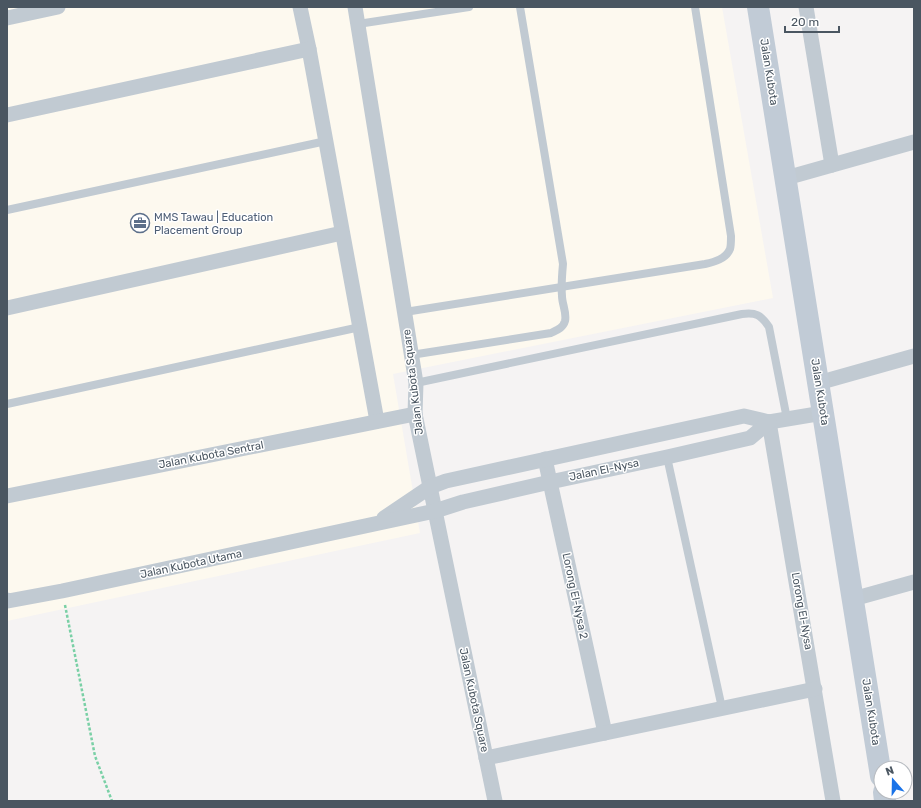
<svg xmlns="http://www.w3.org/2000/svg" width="921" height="808" font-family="Rubik,sans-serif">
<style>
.commercial{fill:#fdf9ef}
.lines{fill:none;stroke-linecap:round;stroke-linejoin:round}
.path{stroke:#7ad0a6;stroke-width:2.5;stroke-dasharray:3 2;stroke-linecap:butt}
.lane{stroke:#c1cad2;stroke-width:8}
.street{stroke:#c1cad2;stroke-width:15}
.secondary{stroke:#c1cbd6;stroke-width:22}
.labels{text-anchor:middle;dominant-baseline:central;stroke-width:3;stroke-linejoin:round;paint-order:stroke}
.street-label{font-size:11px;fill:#4a5661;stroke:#fff}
.service-label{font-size:11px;fill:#4e5e75;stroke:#fff;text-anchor:start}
</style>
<rect width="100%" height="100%" fill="#f5f3f3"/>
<polygon class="commercial" points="7,7 722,7 773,298 393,374 420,533 7,621"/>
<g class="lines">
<polyline class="path" points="65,605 95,756 112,801"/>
<g class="lane">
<polyline points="358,24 469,7"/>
<polyline points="7,210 326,141"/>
<path d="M405 312 705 264C714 262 726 259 730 249 731 246 731 240 731 236L695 7"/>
<path d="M411 355 551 333C557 330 563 328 565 321 567 313 562 304 562 296 561 285 562 275 563 264L520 7"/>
<path d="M416 383 742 314C756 312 761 315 769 327L787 419"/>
<polyline points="7,404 360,327"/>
<polyline points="667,457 722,708"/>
</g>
<g class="street">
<polyline points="300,7 309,49 377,421"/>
<polyline points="355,7 416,383 415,414 495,801"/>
<polyline points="806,7 832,165"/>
<polyline points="7,18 58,7"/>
<polyline points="7,115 309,49"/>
<polyline points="786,178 914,142"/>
<polyline points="7,308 342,233"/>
<polyline points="818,383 914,356"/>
<polyline points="769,422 833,801"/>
<polyline points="545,459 605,733"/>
<polyline points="7,496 415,414"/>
<polyline points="384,518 430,487 446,481 744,416 769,422 823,413"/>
<polyline points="853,599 914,582"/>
<polyline points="7,600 8,601 62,591 435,511 463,502 550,482 667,457 750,438 769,422"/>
<polyline points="486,758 815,689"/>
</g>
<g class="secondary">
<polyline points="758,7 881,776"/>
<polyline points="884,792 885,801"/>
</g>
</g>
<defs>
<g id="office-ring" transform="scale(1)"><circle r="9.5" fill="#fff" stroke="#5c6f8a" stroke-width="1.5"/><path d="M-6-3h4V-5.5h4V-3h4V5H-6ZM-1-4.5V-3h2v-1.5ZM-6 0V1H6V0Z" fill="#5c6f8a"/></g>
</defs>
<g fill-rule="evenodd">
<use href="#office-ring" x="140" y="223"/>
</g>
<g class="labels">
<g class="street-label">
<text transform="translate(769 72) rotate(81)">Jalan Kubota</text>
<text transform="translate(413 382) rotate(-97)">Jalan Kubota Square</text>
<text transform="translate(820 392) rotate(81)">Jalan Kubota</text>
<text transform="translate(211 455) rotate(-11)">Jalan Kubota Sentral</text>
<text transform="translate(604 470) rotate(-12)">Jalan El-Nysa</text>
<text transform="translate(191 564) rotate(-12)">Jalan Kubota Utama</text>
<text transform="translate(575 596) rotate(78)">Lorong El-Nysa 2</text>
<text transform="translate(802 611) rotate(80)">Lorong El-Nysa</text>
<text transform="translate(474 700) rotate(78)">Jalan Kubota Square</text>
<text transform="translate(871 712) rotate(81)">Jalan Kubota</text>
</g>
<g class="service-label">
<text x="154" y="217">MMS Tawau | Education<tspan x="154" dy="13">Placement Group</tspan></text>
</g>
</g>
<rect width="921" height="808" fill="none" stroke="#4a5661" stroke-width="16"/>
<g transform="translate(893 780) rotate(340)"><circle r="19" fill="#ffffff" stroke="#b7bbc0"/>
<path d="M0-3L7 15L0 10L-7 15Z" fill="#1a73e8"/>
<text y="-6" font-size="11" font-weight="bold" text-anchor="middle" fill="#4a5661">N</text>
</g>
<path d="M785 26v6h54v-6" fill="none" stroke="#4a5661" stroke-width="2"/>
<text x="791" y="26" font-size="12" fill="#4a5661" stroke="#ffffff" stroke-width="3" paint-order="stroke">20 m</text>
</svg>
